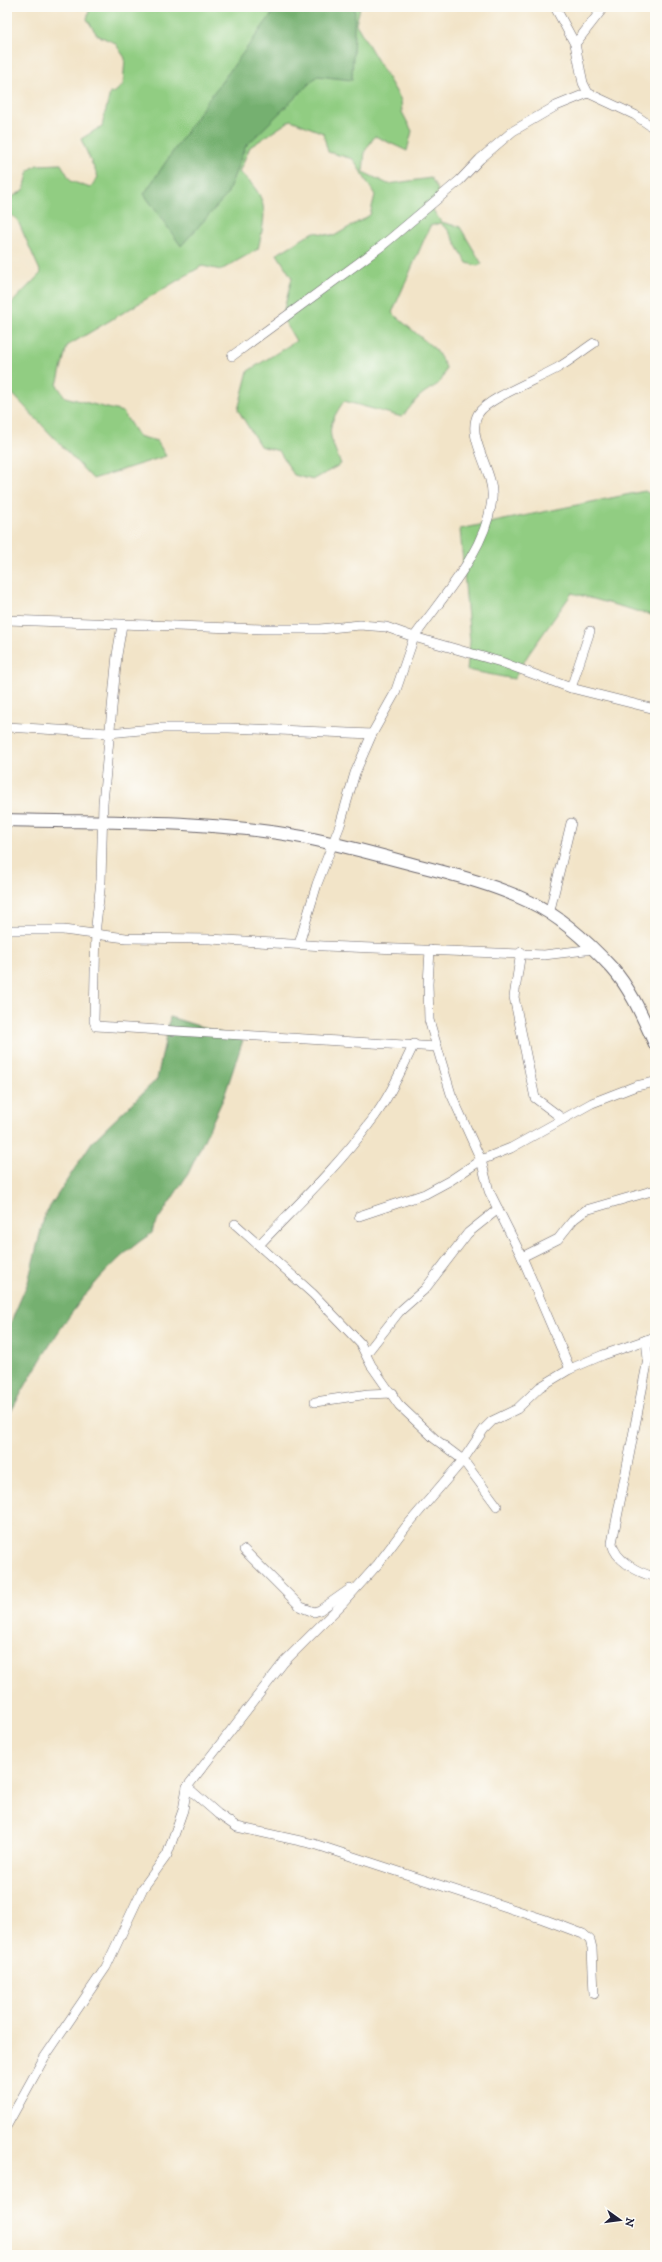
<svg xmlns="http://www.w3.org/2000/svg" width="662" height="2262" font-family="'IM FELL DW Pica',serif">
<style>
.green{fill:#91cd82;stroke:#5a785e}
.forest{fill:#74b070;stroke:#4b6956}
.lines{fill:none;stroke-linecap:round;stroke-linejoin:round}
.minor-casing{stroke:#6b666c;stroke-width:10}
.major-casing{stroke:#6b666c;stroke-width:14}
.minor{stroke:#fff;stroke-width:9}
.major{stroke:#fff;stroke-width:12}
</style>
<rect width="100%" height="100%" fill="#fdfcf7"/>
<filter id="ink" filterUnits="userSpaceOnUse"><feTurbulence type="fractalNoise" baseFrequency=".025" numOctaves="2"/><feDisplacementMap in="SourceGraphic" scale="8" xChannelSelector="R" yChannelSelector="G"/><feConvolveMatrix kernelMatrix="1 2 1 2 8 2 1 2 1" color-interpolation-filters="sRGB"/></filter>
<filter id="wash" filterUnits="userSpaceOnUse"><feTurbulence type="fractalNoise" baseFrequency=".012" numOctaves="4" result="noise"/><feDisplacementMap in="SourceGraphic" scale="16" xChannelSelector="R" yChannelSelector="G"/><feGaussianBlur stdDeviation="0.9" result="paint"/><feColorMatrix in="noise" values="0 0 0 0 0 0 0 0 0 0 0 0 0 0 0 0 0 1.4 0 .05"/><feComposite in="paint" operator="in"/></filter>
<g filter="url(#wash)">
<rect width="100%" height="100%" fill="#f2e4c8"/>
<g class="green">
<path d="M90 7H360L356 24 401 100 402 112 412 131 407 151 375 136 365 151 363 172 388 184 431 178 438 190 433 210 441 222 460 227 482 264 477 266 467 263 448 230 440 223 430 226 392 313 436 350 446 367C442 388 434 384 420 396 414 402 408 410 402 417L344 401C325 429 328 433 341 464L313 480 294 475 279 451 260 446 238 410 248 371 296 341 282 317 292 278 277 254 314 232 334 236 370 215 375 195 353 159 328 152 323 133 291 120 250 147 239 172C269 197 267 212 258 249L221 270 202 266 67 346 57 385 65 397 123 412 138 436 157 441 166 456 93 479 7 388V308L41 273 17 219 7 213V200L24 190 29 170 37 165 61 164 71 181 90 188 98 177 81 139 102 126 110 93 115 92 123 85 125 58 115 43 97 35 87 19Z"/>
<polygon points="645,491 655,497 655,616 572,593 528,655 514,679 467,670 470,641 460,529"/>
</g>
<g class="forest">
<polygon points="274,7 355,7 352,80 317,76 245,147 227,195 181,246 144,194 208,100 275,10"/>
<path d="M170 1017 243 1040 224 1097 188 1174 154 1226 152 1233C88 1274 43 1353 7 1419V1331L28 1282 45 1214 92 1142 157 1079Z"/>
</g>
</g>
<g filter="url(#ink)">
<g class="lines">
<g class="minor-casing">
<g id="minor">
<polyline points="555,7 575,44 583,83 588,93 635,115 655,129"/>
<polyline points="575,44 604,7"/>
<path d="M594 343C582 351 571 360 559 367 541 378 487 398 478 414 465 438 495 471 492 499 486 551 443 596 414 637L501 662 571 688 655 709"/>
<polyline points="232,356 383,245 460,180 480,159 513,131 556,106 588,93"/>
<polyline points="7,620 262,629 320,629 360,625 386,627 414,637 395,693 372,734 355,773 340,825 317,884 299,944"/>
<polyline points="122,625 117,655 103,803 101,881 96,925 94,1021 96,1026 437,1047"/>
<polyline points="571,688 590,631"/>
<polyline points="7,727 109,733 162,728 229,728 372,734"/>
<polyline points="549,914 571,823"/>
<polyline points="7,930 63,930 126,938 210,939 324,946 544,955 594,949"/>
<polyline points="430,950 428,984 429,1020 451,1094 481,1160 489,1191 522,1257 570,1369"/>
<polyline points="521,952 514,997 535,1098 563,1119"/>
<polyline points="359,1216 425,1194 451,1180 481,1160 511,1148 592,1103 636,1086 655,1082"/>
<polyline points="235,1224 313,1294 360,1343 371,1365 399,1405 435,1439 463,1460 497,1506"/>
<path d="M260 1244C297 1205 337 1167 369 1124 388 1100 401 1071 414 1044"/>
<polyline points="522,1257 558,1239 574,1219 586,1210 655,1190"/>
<path d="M646 1340 648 1359 612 1543C615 1561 639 1573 655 1577"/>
<polyline points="366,1354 399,1312 425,1289 468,1233 498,1209"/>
<polyline points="315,1402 368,1394 393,1393"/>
<polyline points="244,1550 301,1607 314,1612 320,1610 350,1589"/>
<polyline points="187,1787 218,1814 237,1827 314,1844 543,1919 583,1934 590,1940 592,1948 594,1994"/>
<polyline points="7,2125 44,2058 106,1967 143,1888 167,1855 183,1810 187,1787 284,1662 343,1603 378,1564 405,1528 463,1460 484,1429 492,1421 517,1409 540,1387 570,1369 603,1355 655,1337"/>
</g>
</g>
<g class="major-casing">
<path id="major" d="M7 820C105 823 205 819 302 837 339 844 375 854 412 864 451 874 493 884 530 902 560 916 589 943 612 968 631 989 643 1018 655 1044"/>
</g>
<use href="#minor" class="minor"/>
<use href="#major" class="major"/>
</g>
</g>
<rect width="662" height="2262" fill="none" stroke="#fdfcf7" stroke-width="24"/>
<g transform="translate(620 2220) rotate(104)" stroke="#fdfcf7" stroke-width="3" paint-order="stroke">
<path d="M0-3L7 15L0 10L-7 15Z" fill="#22223b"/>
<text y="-6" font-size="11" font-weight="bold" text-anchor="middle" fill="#22223b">N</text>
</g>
</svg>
